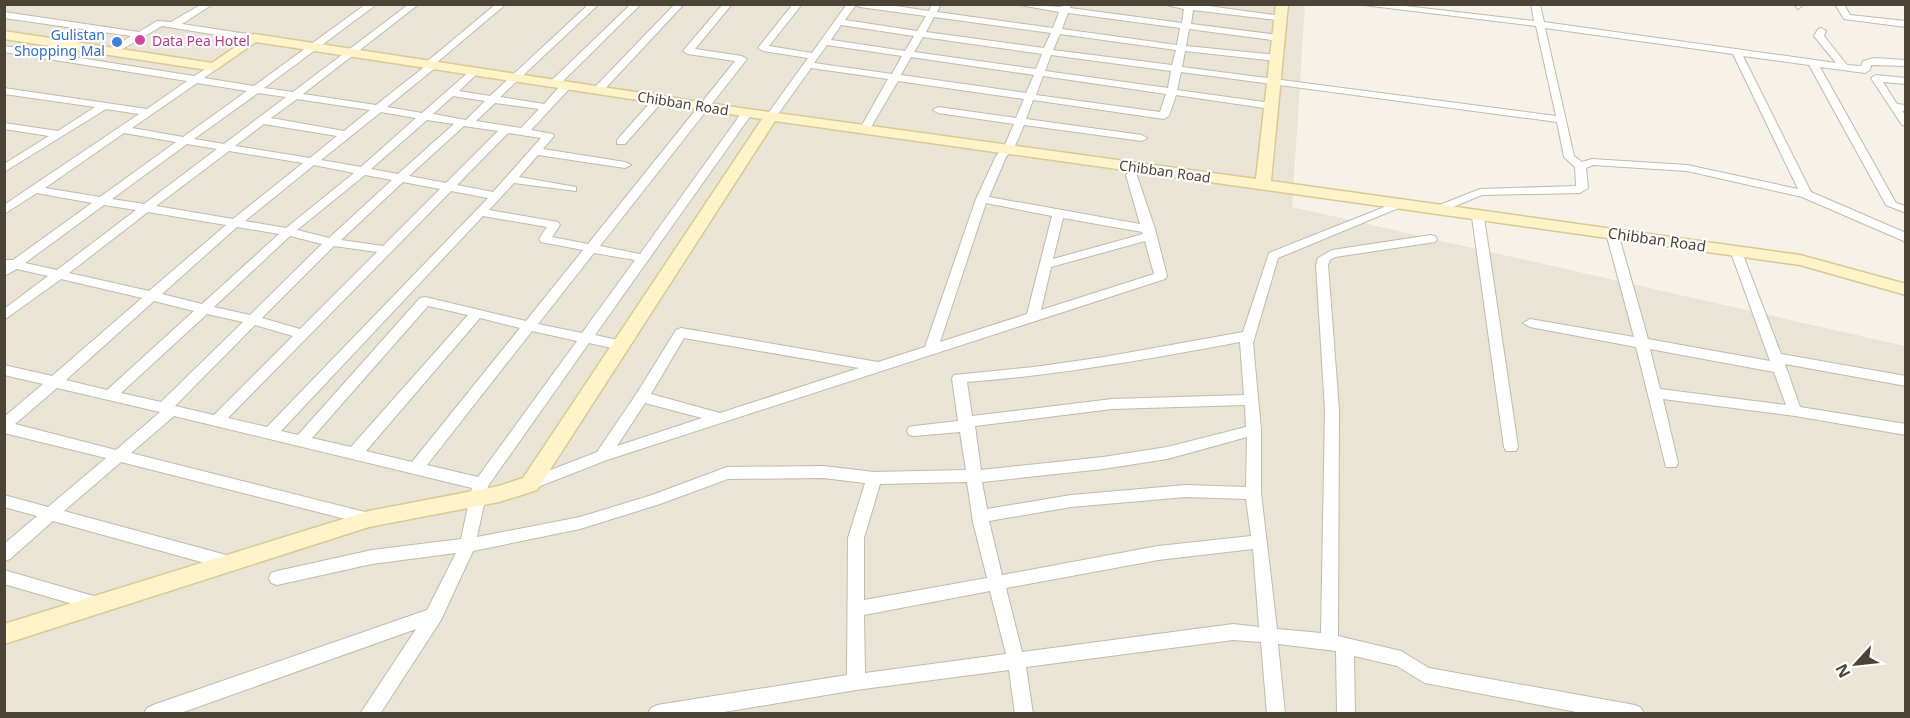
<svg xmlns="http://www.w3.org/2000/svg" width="1910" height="718" font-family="'Noto Sans',sans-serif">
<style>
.residential{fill:#eae4d6}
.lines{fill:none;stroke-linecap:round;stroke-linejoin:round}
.street-casing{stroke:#c3baaa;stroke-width:2}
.secondary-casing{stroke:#dbc993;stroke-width:3}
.street{fill:#fff;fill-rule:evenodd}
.secondary{fill:#fff3c9;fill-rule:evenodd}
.hotel-dot{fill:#d1479c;stroke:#fff;stroke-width:2}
.shop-dot{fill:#3f7fe0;stroke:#fff;stroke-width:2}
.labels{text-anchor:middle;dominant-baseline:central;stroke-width:4.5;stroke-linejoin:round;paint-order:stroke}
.far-shop-label{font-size:14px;fill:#366cbe;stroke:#fff;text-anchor:end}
.far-hotel-label{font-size:14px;fill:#b23c85;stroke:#fff;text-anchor:start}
.far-street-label{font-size:14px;fill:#4b4336;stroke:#fff}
.street-label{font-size:15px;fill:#4b4336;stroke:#fff}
</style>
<rect width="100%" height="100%" fill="#f6f2e8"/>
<polygon class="residential" points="4,5 1305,5 1292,207 1905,346 1905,713 5,713"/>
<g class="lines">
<g class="street-casing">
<g id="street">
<polygon points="202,4 213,4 182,24 254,35 259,38 254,41 162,26 112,55 107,52 109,50 131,36 4,18 4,12 139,32 157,21 171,22"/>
<path d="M366 4H377L264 88 293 92 409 4H419L303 94 376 105 423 68 424 64 496 4H506L435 64V68L387 107 422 113 471 70 479 72 459 91 490 96 589 4H599L500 97 544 104 562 84H570V88L531 130 553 134 554 136 543 149 625 162 631 165 625 168 538 155 519 177 576 187V191L514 183 489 210 558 222 560 225 552 237 588 244 735 61 688 54 683 51 723 4H732L695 49 742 56 747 59 600 246 640 254 743 111H751V115L595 335 626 342 628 345 621 350 589 343 488 486 477 537 580 517 652 495 727 467 823 466 874 472 966 470 960 432 914 436 909 435 907 431 909 427 914 426 958 421 952 378 954 375 1034 367 1104 357 1243 332 1269 253 1397 202 1403 205 1401 207 1278 258 1253 343 1261 430V493L1277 629 1321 633 1325 410 1316 265 1318 258 1332 250 1431 235 1435 236 1437 239 1435 242 1335 257 1330 260 1328 265 1339 410 1338 636 1401 651 1429 668 1635 705 1641 708 1644 714H1587L1425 683 1397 666 1354 656 1355 714H1337L1336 651 1278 644 1285 714H1267L1261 642 1233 640 1026 667 1033 714H1015L1009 670 856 690 712 714H648L651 708 657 705 847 675 848 538 865 483 823 478 728 479 660 504 580 529 473 551 441 620 380 714H360L416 629 178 714H144L147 708 153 705 427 610 456 553 372 564 277 585 271 583 269 578 271 573 277 571 372 550 461 539 472 488 174 416 131 453 369 513 374 515 377 519 374 523 369 525 121 462 64 511 230 556 236 558 238 563 236 568 230 570 53 521 10 559 4 561V544L37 516 4 507V495L48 507 106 458 4 433V417L43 384 4 375V365L52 376 142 298 61 279 4 320V309L48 276 17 269 4 276 6 260H13L92 203 37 193 4 214V205L139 114 106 109 4 172V164L49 136 4 129V123L58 131 95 107 4 94V88L147 109 187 81 4 52V46L194 76 214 64 219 67 204 78 254 86ZM197 83 247 91 183 137 132 128ZM258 93 286 97 224 144 194 139ZM453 96 485 101 466 120 433 114ZM297 99 370 110 344 131 271 118ZM495 103 539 109 521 128 476 121ZM381 112 416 118 361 167 321 160ZM427 120 454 124 398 174 371 169ZM264 124 337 136 310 158 235 146ZM464 126 498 131 446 183 409 176ZM124 133 176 142 100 197 45 188ZM508 133 541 138 493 192 457 185ZM187 144 217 149 144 204 112 199ZM229 151 303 163 233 219 156 206ZM314 165 354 173 286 228 245 221ZM365 175 392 180 329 238 297 230ZM403 182 440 189 383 246 341 240ZM451 191 488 198 267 427 228 418ZM104 205 136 210 57 270 25 263ZM148 212 226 225 149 291 69 273ZM483 216 547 227 539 239 541 242 583 250 526 321 425 297 420 298 298 435 281 431ZM237 227 279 234 202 304 162 294ZM290 236 322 244 250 315 214 307ZM334 246 377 252 300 329 262 318ZM594 253 635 260 582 333 538 324ZM154 301 194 311 107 390 66 380ZM428 306 468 315 351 447 312 438ZM207 314 243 322 161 402 121 393ZM480 318 520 328 412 462 366 451ZM255 325 293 336 214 415 175 406ZM532 331 577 341 478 477 427 465ZM1240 342 1244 395 1112 399 972 416 967 382C1059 375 1149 359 1240 342ZM57 388 160 412 116 450 15 424ZM1245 405 1246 427 1167 447 1103 457 981 470 975 426 1112 409ZM1247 437 1246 487 1186 485 1071 495 987 509 982 482 1103 469 1167 459ZM967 482 973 522 987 578 864 600V538L880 484ZM1186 497 1246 499 1251 536 1158 546 1002 575 989 521 1071 507ZM1253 549 1259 627 1233 624 1022 652 1006 588 1158 560ZM990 591 1006 654 865 673 864 615Z"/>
<polygon points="631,4 641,4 558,86 550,86 550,82"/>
<polygon points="675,4 684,4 602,92 594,92 594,88"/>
<path d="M793 4H802L769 46 812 53 847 4H883L929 11 932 4H941L937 12 1053 28 1059 12 1014 4 1061 7 1062 4H1071L1070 8 1182 23 1184 9 1162 4H1194L1281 16 1286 19 1284 21 1193 10 1191 24 1279 35 1284 38 1279 41 1189 29 1186 46 1276 55 1281 58 1276 61 1185 51 1182 67 1556 116 1536 26 1355 4H1388L1534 21 1531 4H1540L1544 22 1836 63 1814 36 1818 29 1821 28 1826 31 1824 36 1847 65 1861 66 1863 61 1874 58 1906 60V66L1871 65 1870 70 1865 73 1820 67 1896 203 1906 206V213L1886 205 1809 65 1743 56 1811 192 1906 233V242L1802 197 1687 171 1593 165 1586 168 1588 188 1580 193 1482 195 1436 214 1430 210 1432 208 1480 189 1576 186 1575 167 1564 157 1557 122 1181 72 1177 90 1271 103 1276 106 1271 109 1176 95 1169 116 1164 119 1033 100 1026 119 1142 135 1147 138 1142 141 1024 125 1014 148 1006 157 989 197 1140 224 1126 175 1128 173H1136L1155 229 1167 276 1165 279 607 460 530 490 525 488 522 484 525 480 597 452 637 393 676 330 681 328 878 362 925 347 976 199 996 156 1004 147 1014 124 938 113 933 110 938 107 1016 118 1024 99 898 81 871 127 866 130 861 127 888 79 811 68 776 117H768L767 115 808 58 763 51 758 48ZM856 5 860 7 926 16 917 31 845 20ZM1068 13 1180 28 1177 45 1062 29ZM934 17 1051 33 1044 48 926 32ZM841 25 914 36 905 51 831 40ZM1545 28 1733 54 1798 189 1687 165 1592 159 1582 162 1574 156ZM1060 34 1176 50 1172 65 1053 50ZM923 37 1042 54 1036 69 914 52ZM827 45 902 56 892 74 814 63ZM1051 55 1171 71 1168 88 1045 71ZM911 57 1034 75 1026 93 901 75ZM1043 76 1166 94 1160 112 1036 95ZM986 203 1052 216 1027 314 940 342ZM1063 218 1142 232 1143 234 1053 259ZM1145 241 1154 274 1041 310 1051 267ZM684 338 859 368 720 413 651 394ZM645 403 702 418 617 446Z"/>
<polygon points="1794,4 1802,4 1802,6 1798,9"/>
<polygon points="1835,4 1844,4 1850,15 1906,21 1906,27 1844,19"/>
<polygon points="1876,75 1906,78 1906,84 1883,82 1897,104 1906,105 1906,111 1902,111 1906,115 1906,126 1902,125 1871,78"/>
<polygon points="659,96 664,99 663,101 625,144 617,144 617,140 655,97"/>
<polygon points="1478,213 1484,217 1518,447 1516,451 1506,451 1504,447 1472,217"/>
<path d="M1612 229 1618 233 1648 339 1770 361 1730 250 1732 247H1740L1781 354 1906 376V386L1785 364 1800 407 1906 424V435L1795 416 1663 399 1678 463 1676 467H1666L1636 347 1530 327 1523 323 1530 319 1634 337 1606 233ZM1650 349 1774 372 1786 405 1660 389Z"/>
<polygon points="4,570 97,597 103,599 105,604 103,609 97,611 4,584"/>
</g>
</g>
<g class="secondary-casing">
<polygon id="secondary" points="1276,4 1288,4 1271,181 1800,255 1906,284 1906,295 1800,265 775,121 537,490 499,502 369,527 4,644 4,624 369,511 499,486 523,478 762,119 256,42 214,71 4,39 4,31 212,63 254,34 747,109 1256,179"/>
</g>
<use href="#street" class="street"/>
<use href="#secondary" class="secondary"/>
</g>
<circle class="hotel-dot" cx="140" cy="40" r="6"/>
<circle class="shop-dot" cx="117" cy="42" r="6"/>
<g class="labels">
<g class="far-shop-label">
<text x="105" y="34">Gulistan<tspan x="105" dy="16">Shopping Mal</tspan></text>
</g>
<g class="far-hotel-label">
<text x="152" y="40">Data Pea Hotel</text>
</g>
<g class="far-street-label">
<text transform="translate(683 103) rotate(9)">Chibban Road</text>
<text transform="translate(1165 171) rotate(8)">Chibban Road</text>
</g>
<g class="street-label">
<text transform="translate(1657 239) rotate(8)">Chibban Road</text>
</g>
</g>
<rect width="1910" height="718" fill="none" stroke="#4b4336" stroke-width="12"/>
<g transform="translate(1856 664) rotate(243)" stroke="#ffffff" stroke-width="4.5" paint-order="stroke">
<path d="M0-4.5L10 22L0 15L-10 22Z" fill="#4b4336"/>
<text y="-9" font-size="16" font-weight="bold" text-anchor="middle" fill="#4b4336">N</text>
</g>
</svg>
